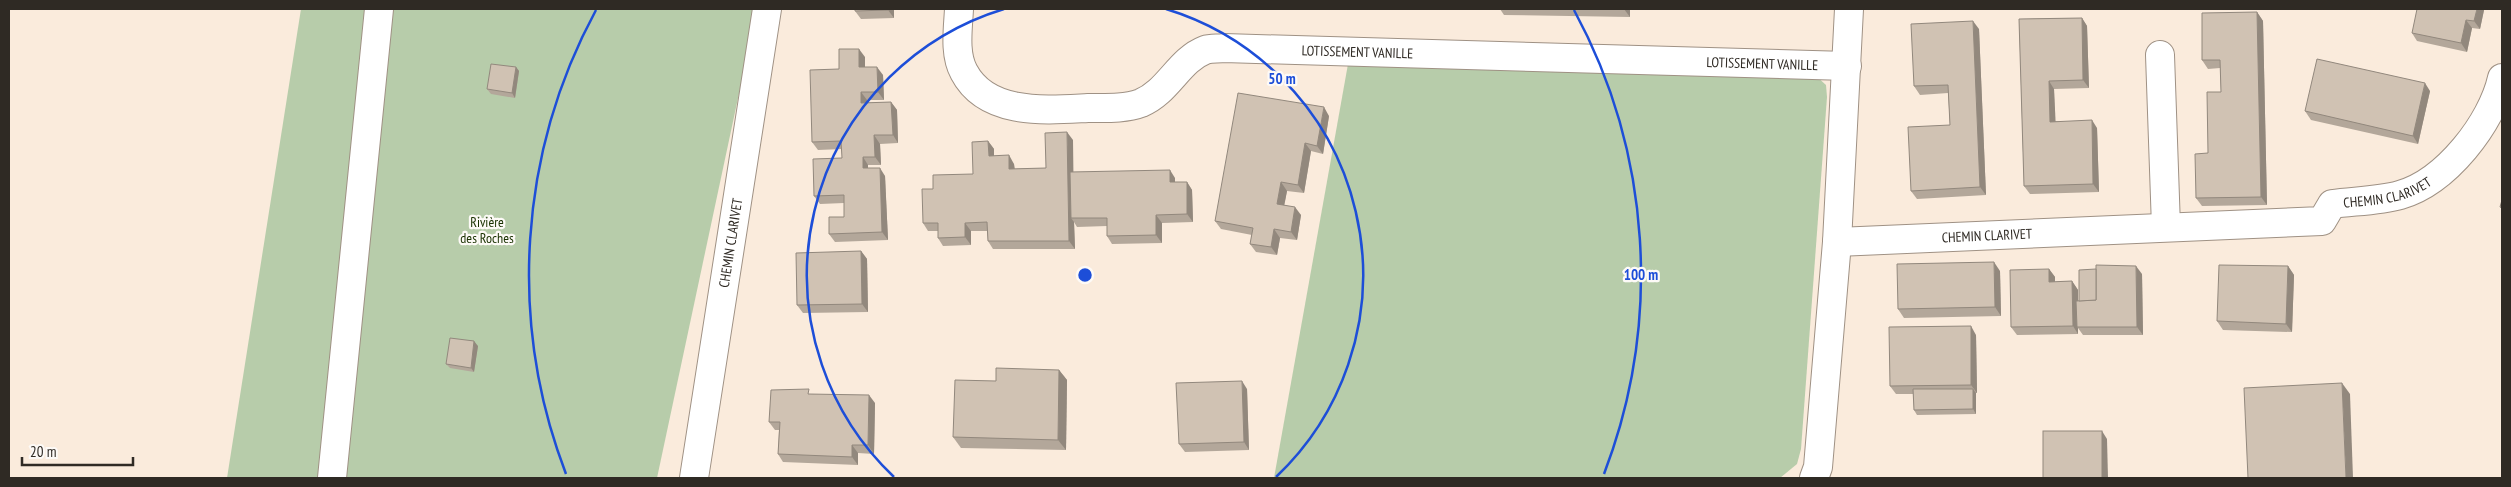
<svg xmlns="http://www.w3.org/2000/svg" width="2511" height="487" font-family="'PT Sans Narrow',sans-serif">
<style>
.green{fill:#b7ccaa}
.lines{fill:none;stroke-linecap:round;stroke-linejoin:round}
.street-casing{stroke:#9f9184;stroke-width:30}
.street{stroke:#fff;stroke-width:28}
.wall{fill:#b3a79a}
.shaded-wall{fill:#92887d}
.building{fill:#d0c2b3;stroke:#92887d}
.ring{fill:none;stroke:#1d4ed8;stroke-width:2.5}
.labels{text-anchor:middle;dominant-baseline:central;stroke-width:4.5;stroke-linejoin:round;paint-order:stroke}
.street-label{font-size:14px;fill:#2f2a24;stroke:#fdfaf7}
.park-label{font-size:14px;fill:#193101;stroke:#fdfaf7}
.centre{fill:#1d4ed8;stroke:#fdfaf7;stroke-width:2.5}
.ring-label{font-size:15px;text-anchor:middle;font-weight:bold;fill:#1d4ed8;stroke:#fdfaf7;stroke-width:4.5;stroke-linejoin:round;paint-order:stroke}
</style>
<rect width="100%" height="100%" fill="#faebdc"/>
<g class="green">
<polygon points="301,9 757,9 657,478 227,478"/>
<polygon points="1348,64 1815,75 1826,85 1827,97 1801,449 1797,464 1780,478 1274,478"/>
</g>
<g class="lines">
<g class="street-casing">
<g id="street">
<path id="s1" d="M959 9C958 29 954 54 964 72 987 116 1047 110 1088 108 1106 108 1125 109 1141 103 1168 92 1179 60 1205 50 1211 48 1218 49 1224 48L1847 66"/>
<polyline points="2160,55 2166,227"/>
<path id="s2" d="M1837 242 2322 221 2332 204C2354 201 2379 201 2400 195 2446 182 2492 123 2502 78"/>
<polyline points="332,478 379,9"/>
<path id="s3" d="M694 478 767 9"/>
<polyline points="1814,478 1818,467 1837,242 1849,9"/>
</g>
</g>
<use href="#street" class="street"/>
</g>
<g class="wall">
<polygon points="855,9 894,9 894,18 861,19 855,11"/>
<polygon points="1500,9 1630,9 1630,17 1504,15"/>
<polygon points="2484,10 2480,29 2472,28 2467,52 2417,41 2412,33"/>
<polygon points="2257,12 2263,21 2267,205 2202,206 2196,198 2208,153 2221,92 2220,68 2208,69 2202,60"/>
<polygon points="2082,18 2087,26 2089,88 2054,89 2055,121 2097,128 2099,192 2030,194 2024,186 2019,19"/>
<polygon points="1979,29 1986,195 1917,199 1911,191 1950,125 1948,93 1920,95 1914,86"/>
<polygon points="865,57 865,67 883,75 884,100 867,100 867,103 891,102 897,110 898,143 880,144 881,165 868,165 868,168 885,176 888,240 835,242 829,234 844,217 844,203 820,204 814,196 842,158 842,149 818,150 812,142"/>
<polygon points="516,67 519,71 515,98 491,94 487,89"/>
<polygon points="2430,91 2418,144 2311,120 2305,111"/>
<polygon points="1329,116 1323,154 1311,151 1304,193 1287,191 1284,205 1301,215 1297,240 1280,238 1277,255 1256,252 1250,244 1252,235 1221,229 1215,221"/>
<polygon points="1073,140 1073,172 1175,178 1175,182 1187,182 1192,190 1193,222 1162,223 1162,243 1112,244 1107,236 1107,226 1077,227 1074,222 1075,249 993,249 988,241 987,231 971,231 971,245 943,246 938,238 938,231 928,231 923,223 933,189 973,174 988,141 994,149 994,156 1014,164 1015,169 1046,168"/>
<polygon points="861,251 867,259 868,312 803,313 797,305"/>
<polygon points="2288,266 2294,275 2292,332 2223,330 2217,321"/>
<polygon points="2049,269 2055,277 2055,282 2072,281 2078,290 2078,301 2142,274 2143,335 2083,335 2078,328 2078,334 2017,335 2011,327"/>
<polygon points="2000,271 2001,316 1904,318 1898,309"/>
<polygon points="1976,335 1977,393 1976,393 1976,414 1917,415 1914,410 1913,394 1896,394 1890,386"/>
<polygon points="478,346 474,372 450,368 446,364"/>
<polygon points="1059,370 1067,380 1066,450 961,448 953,437 996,381"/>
<polygon points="1247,389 1249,450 1185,452 1179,444"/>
<polygon points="812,394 875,403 874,454 858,453 858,465 783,462 778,454 779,430 775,430 769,422"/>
</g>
<g class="shaded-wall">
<polygon points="888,9 894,9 894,18 888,10"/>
<polygon points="1624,9 1630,9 1630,17"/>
<polygon points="2477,9 2483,9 2484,10 2480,29 2474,21"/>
<polygon points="2257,12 2263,21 2267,205 2261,197"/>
<polygon points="2082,18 2087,26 2089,88 2083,80"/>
<polygon points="2466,20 2472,28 2467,52 2461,43"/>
<polygon points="1973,21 1979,29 1986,195 1980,187"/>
<polygon points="859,49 865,57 865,75 859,67"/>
<polygon points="516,67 519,71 515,98 512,93"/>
<polygon points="877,67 883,75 884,100 878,92"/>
<polygon points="2049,81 2054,89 2056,130 2050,122"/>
<polygon points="2425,83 2430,91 2418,144 2413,136"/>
<polygon points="861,92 867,100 867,111 861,103"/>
<polygon points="891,102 897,110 898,143 893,135"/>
<polygon points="1324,107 1329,116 1323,154 1317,146"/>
<polygon points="2092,120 2097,128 2099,192 2093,184"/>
<polygon points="1067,132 1073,140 1074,218 1071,218 1074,222 1075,249 1069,241"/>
<polygon points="874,135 880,144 881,165 875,157"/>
<polygon points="988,141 994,149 994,164 989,156"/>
<polygon points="1305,143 1311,151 1304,193 1298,185"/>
<polygon points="1009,155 1014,164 1015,178 1009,169"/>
<polygon points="863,157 868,165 868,177 863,168"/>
<polygon points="880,168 885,176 888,240 882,232"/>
<polygon points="1170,170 1175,178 1175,190 1170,182"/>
<polygon points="1187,182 1192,190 1193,222 1187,214"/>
<polygon points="1281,182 1287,191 1283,212 1277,204"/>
<polygon points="1295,207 1301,215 1297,240 1291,232"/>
<polygon points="1156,215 1162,223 1162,243 1156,235"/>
<polygon points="965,223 971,231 971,245 965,237"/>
<polygon points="1274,229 1280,238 1277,255 1271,247"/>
<polygon points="861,251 867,259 868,312 862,304"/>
<polygon points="1994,262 2000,271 2001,316 1995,307"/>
<polygon points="2136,266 2142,274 2143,335 2137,327"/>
<polygon points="2288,266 2294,275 2292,332 2286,324"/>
<polygon points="2049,269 2055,277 2055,290 2049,282"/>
<polygon points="2072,281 2078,290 2078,327 2077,327 2078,328 2078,334 2073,326"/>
<polygon points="1971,326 1976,335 1977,393 1971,385"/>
<polygon points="474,341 478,346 474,372 471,368"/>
<polygon points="1059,370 1067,380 1066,450 1058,440"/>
<polygon points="1242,381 1247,389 1249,450 1244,442"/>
<polygon points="2342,383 2350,394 2353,478 2346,478"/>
<polygon points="1973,389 1976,393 1976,414 1973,409"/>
<polygon points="869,395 875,403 874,454 868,445"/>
<polygon points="2102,431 2107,439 2108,478 2102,478"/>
<polygon points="852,445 858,453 858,465 852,457"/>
</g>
<g class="building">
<polygon points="855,9 888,9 888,10 855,11"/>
<polygon points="2417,9 2477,9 2474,21 2466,20 2461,43 2412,33"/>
<polygon points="2257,12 2261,197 2196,198 2195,154 2208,153 2207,92 2221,92 2220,60 2202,60 2202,13"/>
<polygon points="2082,18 2083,80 2049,81 2050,122 2092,120 2093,184 2024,186 2019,19"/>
<polygon points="1973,21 1980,187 1911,191 1908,127 1950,125 1948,85 1914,86 1911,24"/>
<polygon points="839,49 859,49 859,67 877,67 878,92 861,92 861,103 891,102 893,135 874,135 875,157 863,157 863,168 880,168 882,232 829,234 829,217 844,217 844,195 814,196 813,159 842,158 841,141 812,142 810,70 839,69"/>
<polygon points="2317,59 2425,83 2413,136 2305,111"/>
<polygon points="491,64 516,67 512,93 487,89"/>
<polygon points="1238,93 1324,107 1317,146 1305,143 1298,185 1281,182 1277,204 1295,207 1291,232 1274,229 1271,247 1250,244 1253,228 1215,221"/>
<polygon points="1067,132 1069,241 988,241 987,222 965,223 965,237 938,238 938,223 923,223 922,189 933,189 933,175 973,174 972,142 988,141 989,156 1009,155 1009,169 1046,168 1045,133"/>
<polygon points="1170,170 1170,182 1187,182 1187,214 1156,215 1156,235 1107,236 1107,218 1071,218 1070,172"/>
<polygon points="2502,200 2502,208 2500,207"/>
<polygon points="861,251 862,304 797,305 796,253"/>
<polygon points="1994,262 1995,307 1898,309 1897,264"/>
<polygon points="2096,265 2136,266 2137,327 2077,327 2076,301 2096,300"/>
<polygon points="2219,265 2288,266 2286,324 2217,321"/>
<polygon points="2049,269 2049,282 2072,281 2073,326 2011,327 2010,270"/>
<polygon points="2096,269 2096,300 2079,301 2079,270"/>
<polygon points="1971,326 1971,385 1890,386 1889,327"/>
<polygon points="450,338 474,341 471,368 446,364"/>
<polygon points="996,368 1059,370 1058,440 953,437 955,380 996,381"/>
<polygon points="1242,381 1244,442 1179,444 1176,383"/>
<polygon points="2342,383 2346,478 2248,478 2244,388"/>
<polygon points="809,389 808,394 869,395 868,445 852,445 852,457 778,454 780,422 769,422 771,390"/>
<polygon points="1913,389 1973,389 1973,409 1914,410"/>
<rect x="2043" y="431" width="59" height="47"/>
</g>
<g class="ring">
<path d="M894 477A278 278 0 0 1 1004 9M1166 9A278 278 0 0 1 1276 477"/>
<path d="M566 474A556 556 0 0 1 596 10M1574 10A556 556 0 0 1 1604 474"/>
</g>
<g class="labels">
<g class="street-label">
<text stroke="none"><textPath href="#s1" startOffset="491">LOTISSEMENT VANILLE</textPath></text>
<text stroke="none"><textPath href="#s1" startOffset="896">LOTISSEMENT VANILLE</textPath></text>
<text stroke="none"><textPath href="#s2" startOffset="562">CHEMIN CLARIVET</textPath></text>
<text stroke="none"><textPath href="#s2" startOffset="150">CHEMIN CLARIVET</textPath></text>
<text stroke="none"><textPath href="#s3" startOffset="238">CHEMIN CLARIVET</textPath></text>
</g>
<g class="park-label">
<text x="487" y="222">Rivière<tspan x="487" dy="16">des Roches</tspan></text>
</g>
</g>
<circle cx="1085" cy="275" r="8" class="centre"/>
<g class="ring-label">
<text x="1282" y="84">50 m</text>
<text x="1641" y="280">100 m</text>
</g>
<rect width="2511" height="487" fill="none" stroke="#2f2a24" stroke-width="20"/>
<path d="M22 457v8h111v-8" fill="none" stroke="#2f2a24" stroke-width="2.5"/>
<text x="30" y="457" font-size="15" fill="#2f2a24" stroke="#fdfaf7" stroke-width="4" paint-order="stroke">20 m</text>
</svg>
